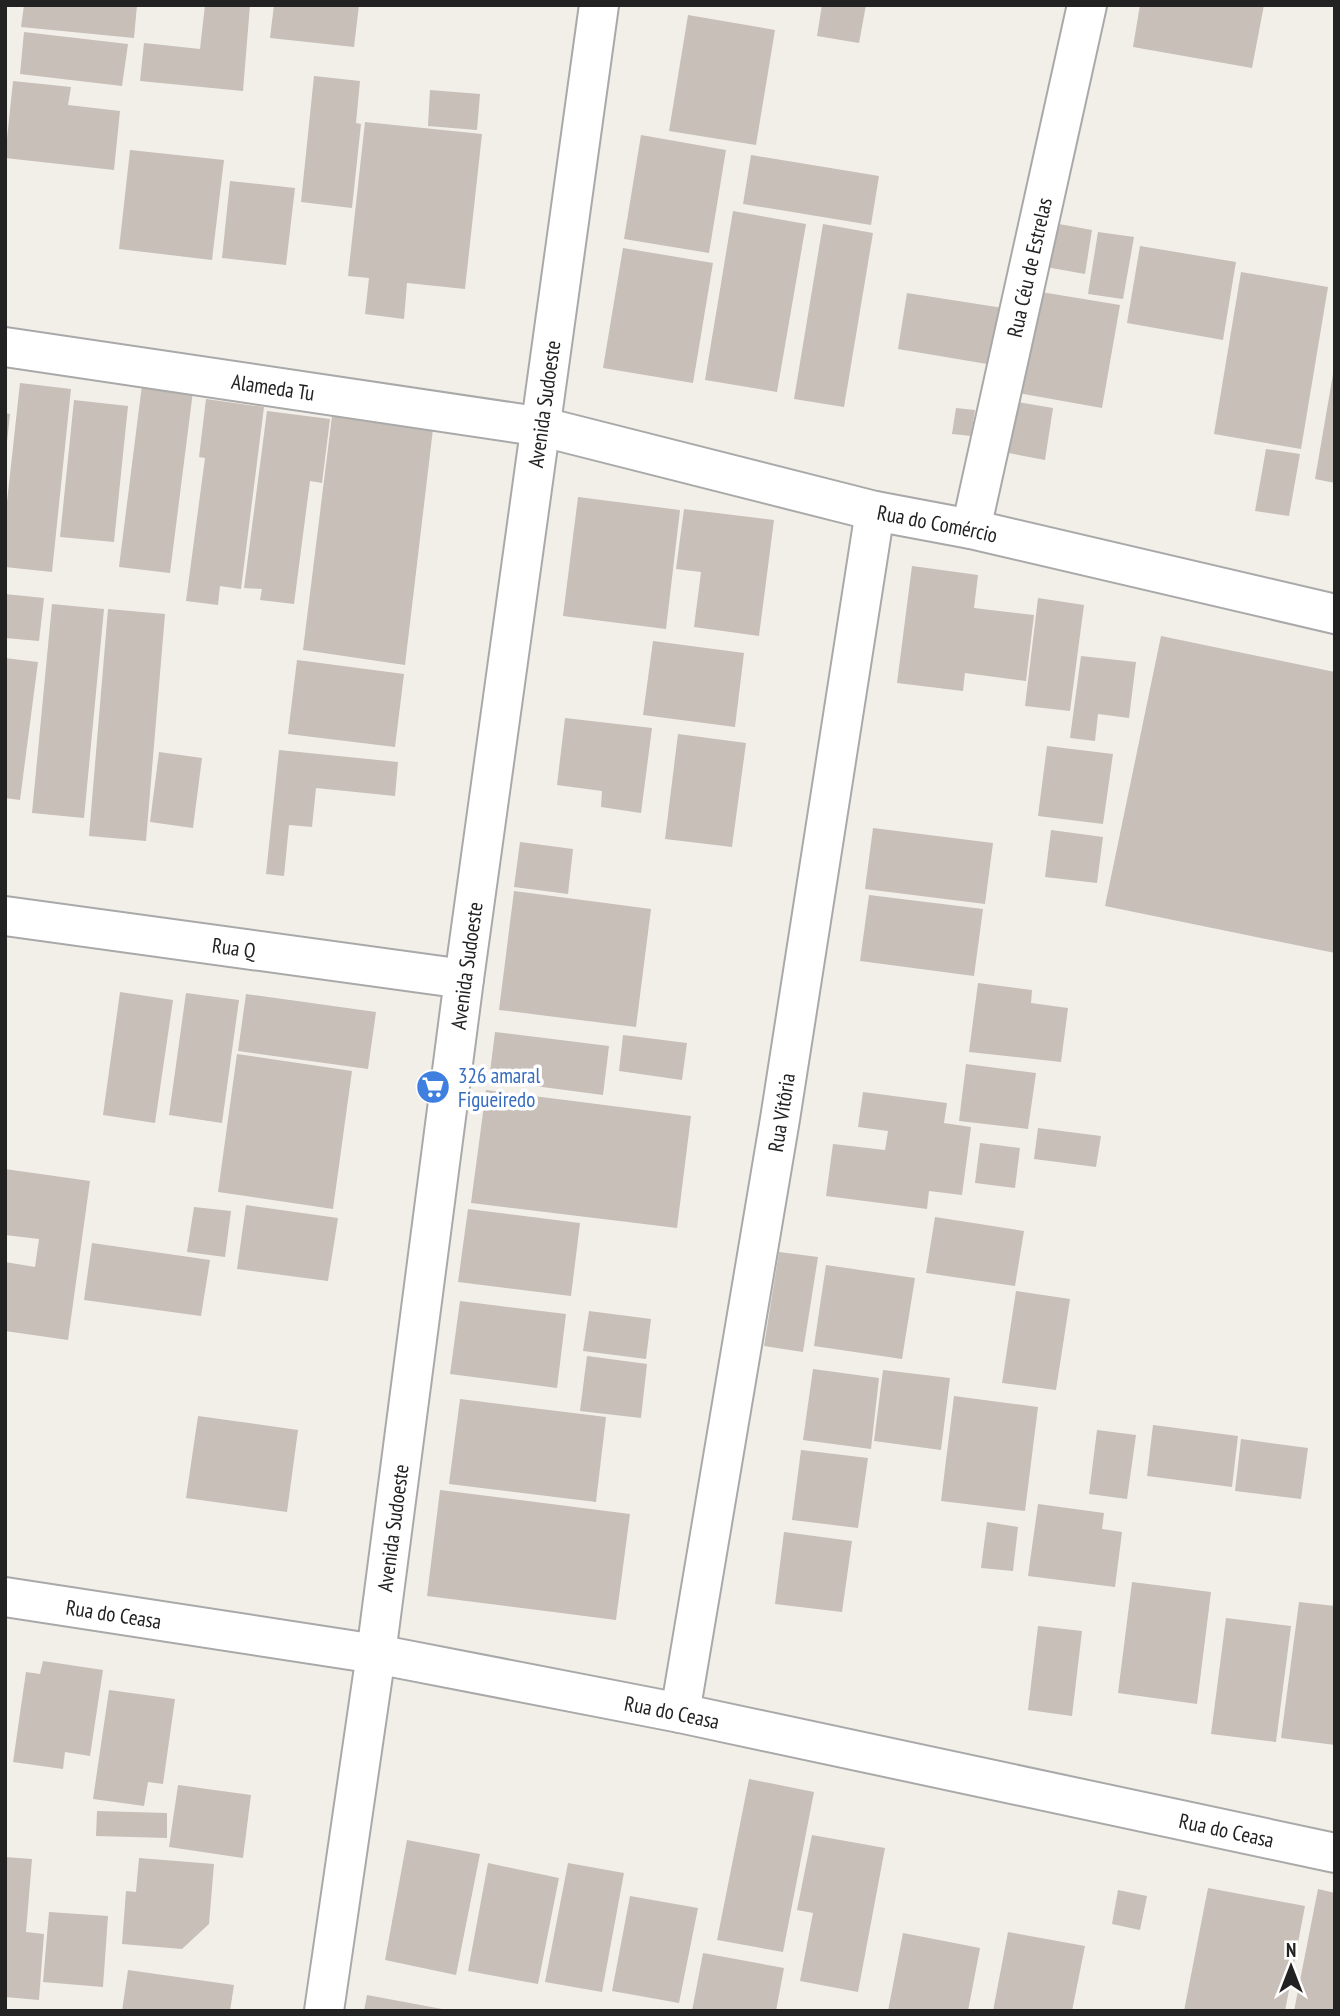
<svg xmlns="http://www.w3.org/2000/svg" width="1340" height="2016" font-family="'PT Sans Narrow',sans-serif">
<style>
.building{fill:#c7bfb8}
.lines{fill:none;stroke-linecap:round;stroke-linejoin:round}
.minor-casing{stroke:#a9a9a9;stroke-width:42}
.tertiary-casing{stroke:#a9a9a9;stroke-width:42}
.minor{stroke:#fff;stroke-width:38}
.tertiary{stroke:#fff;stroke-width:38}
.labels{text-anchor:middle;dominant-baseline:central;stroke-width:7;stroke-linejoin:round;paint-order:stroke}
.street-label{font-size:21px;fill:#222;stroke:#fff}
.shop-label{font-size:21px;fill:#366cbe;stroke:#fff;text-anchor:start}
</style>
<rect width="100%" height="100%" fill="#f2efe9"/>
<g class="building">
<polygon points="24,5 137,5 134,38 21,27"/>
<polygon points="205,5 250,5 243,91 140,81 144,43 200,49"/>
<polygon points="274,5 359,5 354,47 270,38"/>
<polygon points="822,5 866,5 859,43 817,36"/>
<polygon points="1140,5 1264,5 1252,68 1133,47"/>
<polygon points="688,15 775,30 756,145 669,131"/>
<polygon points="24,32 128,44 122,86 20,74"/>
<polygon points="314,76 360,81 356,123 361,124 352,208 301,202"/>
<polygon points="13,81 71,87 68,105 120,111 114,170 5,158"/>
<polygon points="430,90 480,94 477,130 428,126"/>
<polygon points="365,122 482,134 465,289 407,283 404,319 365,314 369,278 348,276"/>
<polygon points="641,135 726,150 709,253 624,239"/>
<polygon points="130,150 224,160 212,260 119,249"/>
<polygon points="751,155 879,176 871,225 743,204"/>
<polygon points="230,181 295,188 286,265 222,258"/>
<polygon points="733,211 806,224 777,392 705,380"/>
<polygon points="1048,222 1092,230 1085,274 1040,266"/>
<polygon points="823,224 873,233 844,407 794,399"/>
<polygon points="1098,232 1134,237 1123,299 1088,294"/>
<polygon points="1140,246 1236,262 1223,340 1127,323"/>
<polygon points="623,248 713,263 693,383 603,368"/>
<polygon points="1241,272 1328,287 1301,449 1214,434"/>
<polygon points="1035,291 1120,305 1102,408 1018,393"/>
<polygon points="907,293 1003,308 993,365 898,349"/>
<polygon points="1333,374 1335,374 1335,483 1315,479"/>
<polygon points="20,383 71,389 52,572 5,567 5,520"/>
<polygon points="142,385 193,391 170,573 119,567"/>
<polygon points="206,399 264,407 241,589 220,586 218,605 186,601 205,458 199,457"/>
<polygon points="74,400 128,406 114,542 60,537"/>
<polygon points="1012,401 1053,408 1045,460 1003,452"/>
<polygon points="956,408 975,410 971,436 952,434"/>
<polygon points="267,411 330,419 322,483 310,481 294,604 260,600 262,589 244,588"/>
<polygon points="5,413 10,414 7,442 5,442"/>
<polygon points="332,416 433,429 405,665 303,650"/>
<polygon points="1266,449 1300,454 1289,516 1255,511"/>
<polygon points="578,497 680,510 666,629 563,616"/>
<polygon points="684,509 774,520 759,636 694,627 701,572 676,569"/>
<polygon points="912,566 978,575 974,608 1034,615 1026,681 965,673 963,691 897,683"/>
<polygon points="5,594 44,598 39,641 5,638"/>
<polygon points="1038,598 1084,605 1070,711 1025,706"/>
<polygon points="52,604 104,609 84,818 32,813"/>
<polygon points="108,609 165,614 146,841 89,836"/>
<polygon points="1161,636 1335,672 1335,953 1105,906"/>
<polygon points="653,641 744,653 735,727 643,715"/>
<polygon points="1081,656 1136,662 1129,718 1098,714 1095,741 1070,738"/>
<polygon points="5,658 38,662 20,800 5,798"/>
<polygon points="297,660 404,674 395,747 288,734"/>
<polygon points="565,718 652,728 641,813 601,807 602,791 557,785"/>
<polygon points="678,734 746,743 732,847 665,839"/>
<polygon points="1047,746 1113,754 1103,824 1038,816"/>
<polygon points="279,750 398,762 395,796 316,788 312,827 289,825 284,876 266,874"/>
<polygon points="159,752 202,758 193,828 150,822"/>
<polygon points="873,828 993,843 985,904 865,889"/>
<polygon points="1051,830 1103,837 1097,883 1045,877"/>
<polygon points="520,842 573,849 568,894 514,887"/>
<polygon points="514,891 651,909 636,1027 499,1010"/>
<polygon points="869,895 983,909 974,976 860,961"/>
<polygon points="978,983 1032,990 1031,1003 1068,1008 1061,1062 969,1052"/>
<polygon points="120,992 173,1000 155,1123 103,1115"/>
<polygon points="186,993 239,1000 222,1123 169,1115"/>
<polygon points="246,994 376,1012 368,1069 238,1051"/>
<polygon points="495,1032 609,1046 603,1095 489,1080"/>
<polygon points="623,1035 687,1043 682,1080 619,1071"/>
<polygon points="237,1054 352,1071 333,1209 218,1192"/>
<polygon points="966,1064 1036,1073 1028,1129 959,1121"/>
<polygon points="486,1090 691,1116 677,1228 471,1203"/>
<polygon points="863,1092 947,1103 944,1123 971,1127 962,1195 929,1191 927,1209 826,1196 833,1144 885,1150 888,1131 858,1127"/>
<polygon points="1038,1128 1101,1136 1096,1167 1034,1159"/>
<polygon points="980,1143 1020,1148 1015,1188 975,1183"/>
<polygon points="5,1169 90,1181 68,1340 5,1331 5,1262 35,1267 39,1239 5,1235"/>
<polygon points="246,1205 338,1218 328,1281 237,1269"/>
<polygon points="194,1207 231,1211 225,1257 187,1252"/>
<polygon points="468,1209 580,1223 571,1296 458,1282"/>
<polygon points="935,1217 1024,1231 1015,1286 926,1273"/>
<polygon points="92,1243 210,1260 201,1316 84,1300"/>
<polygon points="779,1252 818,1257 803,1352 764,1346"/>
<polygon points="826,1265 915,1278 902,1359 814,1346"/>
<polygon points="1016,1291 1070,1299 1056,1390 1002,1383"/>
<polygon points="460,1301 566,1314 557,1388 450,1374"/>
<polygon points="589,1311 651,1319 646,1359 583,1351"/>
<polygon points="587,1356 647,1364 641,1418 580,1411"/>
<polygon points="813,1369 879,1378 871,1449 803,1440"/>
<polygon points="883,1370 950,1378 941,1450 874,1441"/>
<polygon points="954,1396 1038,1407 1025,1511 941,1501"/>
<polygon points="460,1399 606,1417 596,1502 449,1484"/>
<polygon points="198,1416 298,1430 287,1512 186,1498"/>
<polygon points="1153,1425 1238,1436 1232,1487 1147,1476"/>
<polygon points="1097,1430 1136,1435 1127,1499 1089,1494"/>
<polygon points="1241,1439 1308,1448 1301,1499 1235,1491"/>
<polygon points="801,1450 868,1458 858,1528 792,1520"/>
<polygon points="440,1490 630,1514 616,1620 427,1596"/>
<polygon points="1038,1504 1104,1513 1102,1529 1122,1532 1115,1587 1028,1576"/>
<polygon points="987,1522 1018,1527 1013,1571 981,1568"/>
<polygon points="784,1532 852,1541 842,1612 775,1604"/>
<polygon points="1132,1582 1211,1592 1197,1704 1118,1693"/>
<polygon points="1299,1602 1335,1606 1335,1745 1281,1738"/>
<polygon points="1226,1618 1291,1626 1276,1742 1211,1734"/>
<polygon points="1038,1626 1082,1631 1072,1716 1028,1710"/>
<polygon points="43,1661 103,1670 90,1756 65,1752 63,1769 13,1762 26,1672 40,1674"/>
<polygon points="109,1690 175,1699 163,1784 148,1782 144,1806 93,1799"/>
<polygon points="749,1779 814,1792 783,1952 717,1940"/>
<polygon points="178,1785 251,1795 243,1858 169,1847"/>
<polygon points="97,1811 167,1813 167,1838 96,1836"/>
<polygon points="812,1835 885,1848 858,1992 800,1981 813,1913 797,1910"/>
<polygon points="407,1840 480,1854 456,1975 385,1960"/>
<polygon points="5,1857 32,1859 26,1932 44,1934 39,2000 5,1997"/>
<polygon points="139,1858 214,1864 209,1924 182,1949 122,1944 126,1891 136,1892"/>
<polygon points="488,1863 559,1878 538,1984 468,1971"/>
<polygon points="568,1863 624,1873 602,1992 545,1982"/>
<polygon points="1208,1888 1305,1906 1285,2011 1184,2011"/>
<polygon points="1318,1889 1335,1893 1335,2011 1294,2011"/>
<polygon points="1118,1890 1147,1896 1140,1930 1112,1924"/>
<polygon points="630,1896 698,1908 679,2003 612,1991"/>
<polygon points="49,1912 108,1916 103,1987 43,1982"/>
<polygon points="1008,1932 1085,1946 1072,2011 993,2011"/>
<polygon points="903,1933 980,1948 968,2011 888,2011"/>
<polygon points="703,1953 784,1968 776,2011 692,2011"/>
<polygon points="128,1970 234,1985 230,2011 122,2011"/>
<polygon points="367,1995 442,2009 442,2011 364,2011"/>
</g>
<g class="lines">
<g class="minor-casing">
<g id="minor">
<path id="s1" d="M5 347 543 427 875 511 971 529 1335 614"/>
<path id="s2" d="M971 529 1087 5"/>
<path id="s3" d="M5 916 464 979"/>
<path id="s4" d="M5 1597 376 1654 680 1713 1335 1853"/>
<path id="s5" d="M680 1713 780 1119 875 511"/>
</g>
</g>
<g class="tertiary-casing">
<g id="tertiary">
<path id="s6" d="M324 2011 376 1654 464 979 599 5"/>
</g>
</g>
<use href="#minor" class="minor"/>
<use href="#tertiary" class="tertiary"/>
</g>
<defs>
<g id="supermarket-disc" transform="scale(1.75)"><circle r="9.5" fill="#3f7fe0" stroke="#fff"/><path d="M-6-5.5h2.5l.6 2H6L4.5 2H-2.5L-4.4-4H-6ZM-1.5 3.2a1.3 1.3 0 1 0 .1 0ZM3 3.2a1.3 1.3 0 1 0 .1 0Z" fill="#fff"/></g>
</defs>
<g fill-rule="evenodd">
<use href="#supermarket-disc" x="433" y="1087"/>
</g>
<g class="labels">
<g class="street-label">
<text stroke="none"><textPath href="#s2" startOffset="268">Rua Céu de Estrelas</textPath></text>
<text stroke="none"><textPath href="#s1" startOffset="271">Alameda Tu</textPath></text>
<text stroke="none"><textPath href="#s6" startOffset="1622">Avenida Sudoeste</textPath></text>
<text stroke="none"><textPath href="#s1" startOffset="950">Rua do Comércio</textPath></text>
<text stroke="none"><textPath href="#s3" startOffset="231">Rua Q</textPath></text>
<text stroke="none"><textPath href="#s6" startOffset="1055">Avenida Sudoeste</textPath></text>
<text stroke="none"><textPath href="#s5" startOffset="609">Rua Vitôria</textPath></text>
<text stroke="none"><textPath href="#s6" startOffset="488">Avenida Sudoeste</textPath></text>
<text stroke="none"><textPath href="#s4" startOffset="110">Rua do Ceasa</textPath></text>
<text stroke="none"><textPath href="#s4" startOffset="677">Rua do Ceasa</textPath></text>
<text stroke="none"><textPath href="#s4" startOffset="1244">Rua do Ceasa</textPath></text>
</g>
<g class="shop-label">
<text x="458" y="1075">326 amaral<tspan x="458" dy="24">Figueiredo</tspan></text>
</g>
</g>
<rect width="1340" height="2016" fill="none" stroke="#222222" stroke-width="14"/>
<g transform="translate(1291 1967)" stroke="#ffffff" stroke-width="5" paint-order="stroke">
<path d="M0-5L12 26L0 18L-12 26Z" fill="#222222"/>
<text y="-10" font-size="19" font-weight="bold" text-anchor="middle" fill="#222222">N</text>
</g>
</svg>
